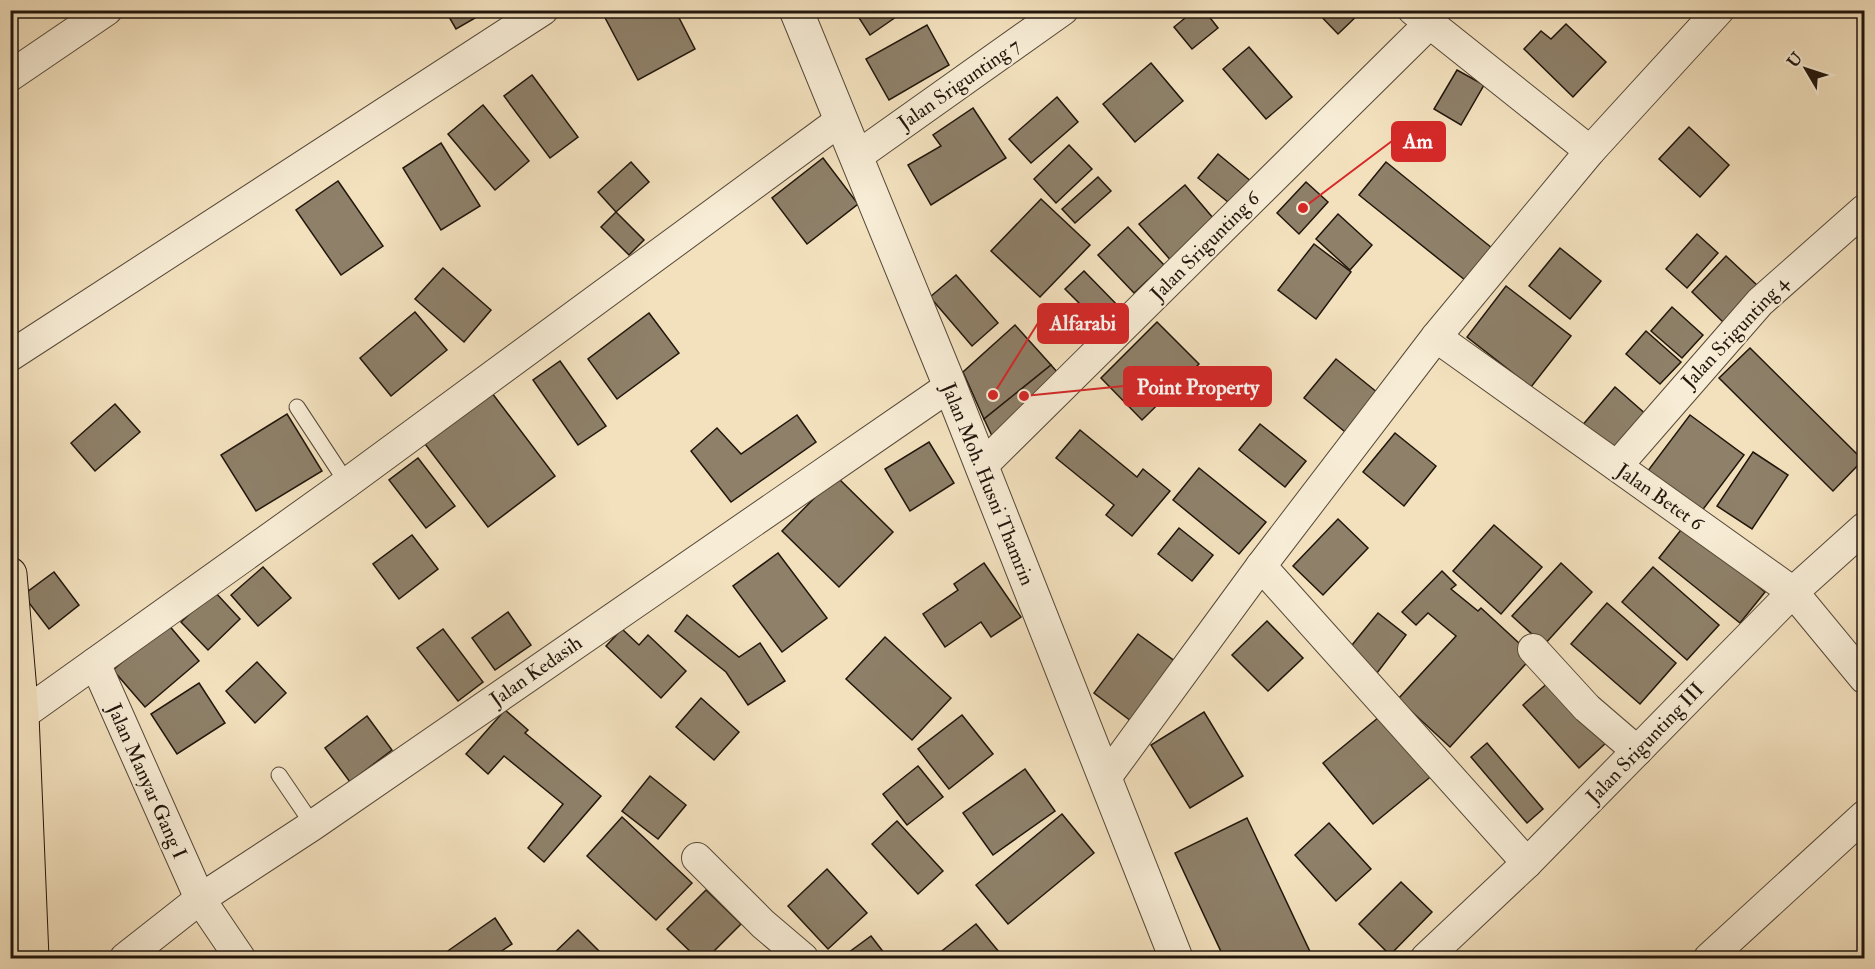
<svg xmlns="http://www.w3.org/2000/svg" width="1875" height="969" font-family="'IM FELL Double Pica',serif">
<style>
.building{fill:#8e8069;stroke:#21160c;stroke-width:1.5}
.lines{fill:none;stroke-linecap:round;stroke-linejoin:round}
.service-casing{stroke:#564938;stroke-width:17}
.minor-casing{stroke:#564938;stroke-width:32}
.tertiary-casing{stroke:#564938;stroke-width:35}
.trunk-casing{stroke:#21160c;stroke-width:35}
.service{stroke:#f7ecd5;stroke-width:15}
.minor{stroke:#f7ecd5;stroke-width:30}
.tertiary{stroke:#f7ecd5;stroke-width:33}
.trunk{stroke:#f3e1be;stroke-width:33}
.labels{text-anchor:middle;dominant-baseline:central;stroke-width:4.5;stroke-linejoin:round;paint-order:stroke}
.street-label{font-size:20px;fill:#21160c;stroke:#f7ecd5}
.leader{fill:none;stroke:#d62828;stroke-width:2}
.callout-dot{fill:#d62828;stroke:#f7ecd5;stroke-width:2}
.callout{fill:#d62828;stroke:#d62828;stroke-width:2}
.callout-label{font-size:21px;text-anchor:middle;font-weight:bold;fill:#fff}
</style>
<rect width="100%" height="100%" fill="#f3e1be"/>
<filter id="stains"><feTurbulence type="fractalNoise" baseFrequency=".00333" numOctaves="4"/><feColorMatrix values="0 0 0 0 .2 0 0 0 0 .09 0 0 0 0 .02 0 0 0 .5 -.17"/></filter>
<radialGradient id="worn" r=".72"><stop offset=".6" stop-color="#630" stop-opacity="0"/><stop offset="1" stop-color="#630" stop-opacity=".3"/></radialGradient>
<g class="building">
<polygon points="445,10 489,10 456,29"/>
<polygon points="605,10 675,10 695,49 638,80 602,12"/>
<polygon points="854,10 906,10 870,35"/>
<polygon points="1195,10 1204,10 1218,28 1192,49 1174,27"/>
<polygon points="1315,10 1363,10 1338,34"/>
<polygon points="1566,24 1606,62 1573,97 1524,49 1541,31 1551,39"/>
<polygon points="927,25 949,65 889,100 866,59"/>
<polygon points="1249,47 1292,97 1266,119 1223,69"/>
<polygon points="1151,63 1183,101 1135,142 1103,104"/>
<polygon points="1457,70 1484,85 1461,125 1434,109"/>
<polygon points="532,75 578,137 550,158 504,96"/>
<polygon points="1057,97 1078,122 1031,163 1009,139"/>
<polygon points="483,105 529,161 495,190 448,134"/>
<polygon points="973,108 1006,158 931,205 908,165 941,146 933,135"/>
<polygon points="1689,127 1729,165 1700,197 1659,159"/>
<polygon points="441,143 480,206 441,230 403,168"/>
<polygon points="1069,145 1092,169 1056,203 1034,179"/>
<polygon points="1218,154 1252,182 1233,206 1198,178"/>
<polygon points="823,158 858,204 807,244 772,198"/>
<polygon points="631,162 649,182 616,212 598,192"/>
<polygon points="1386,162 1492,248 1465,280 1359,195"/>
<polygon points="1098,177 1111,191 1075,223 1062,209"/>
<polygon points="338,181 383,246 341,275 296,210"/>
<polygon points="1306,182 1328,202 1299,234 1277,213"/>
<polygon points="1185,185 1219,225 1174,264 1139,224"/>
<polygon points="1041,199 1090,245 1040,297 991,251"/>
<polygon points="616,212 644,240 629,255 601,227"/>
<polygon points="1338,214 1372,245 1350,270 1316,239"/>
<polygon points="1128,227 1164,265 1134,293 1098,255"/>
<polygon points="1697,234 1718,253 1687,288 1666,269"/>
<polygon points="1314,244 1351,272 1316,319 1278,290"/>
<polygon points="1560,248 1601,281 1570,319 1529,286"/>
<polygon points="1726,256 1758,286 1723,322 1692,292"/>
<polygon points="443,268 491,310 464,342 415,299"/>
<polygon points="1084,271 1123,311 1105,329 1065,289"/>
<polygon points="956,275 998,323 972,346 930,297"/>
<polygon points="1506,286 1571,336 1531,387 1467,337"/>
<polygon points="1672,307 1703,335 1682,358 1651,331"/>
<polygon points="415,312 447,350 391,396 360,358"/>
<polygon points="649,313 679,353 617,399 588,359"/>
<polygon points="1157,322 1199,364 1142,420 1101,378"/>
<polygon points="1015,325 1051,365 984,419 963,372"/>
<polygon points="1646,331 1681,362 1660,384 1626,354"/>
<polygon points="1750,348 1863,460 1833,491 1719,378"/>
<polygon points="1336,359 1383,397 1350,436 1304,398"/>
<polygon points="560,361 606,426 578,445 533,380"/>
<polygon points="1051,365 1058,373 993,438 984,419"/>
<polygon points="1615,387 1648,416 1614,456 1581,427"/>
<polygon points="492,393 555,476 488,527 425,444"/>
<polygon points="115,404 140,432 95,471 71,443"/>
<polygon points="287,414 322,471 256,511 221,455"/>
<polygon points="797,415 816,442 731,502 691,451 717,428 741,454"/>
<polygon points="1690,415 1744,455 1701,512 1647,472"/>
<polygon points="1260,424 1306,461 1285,487 1239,450"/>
<polygon points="1080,430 1137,477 1143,469 1170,491 1132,536 1106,515 1114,505 1056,458"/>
<polygon points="1395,433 1436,466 1404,506 1363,472"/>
<polygon points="929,442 954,483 910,511 885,469"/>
<polygon points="1753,452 1788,475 1752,529 1717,506"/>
<polygon points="418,458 455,506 426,528 389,480"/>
<polygon points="1199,468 1266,522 1239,554 1173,500"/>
<polygon points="836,476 893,532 839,587 782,531"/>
<polygon points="1338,519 1368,548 1323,595 1293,566"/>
<polygon points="1494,525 1542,567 1501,614 1453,571"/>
<polygon points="1684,526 1765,592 1740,623 1659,558"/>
<polygon points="1179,528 1213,555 1192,581 1158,554"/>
<polygon points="412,535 438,569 399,599 373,564"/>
<polygon points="778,553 827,618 782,652 733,586"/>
<polygon points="984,563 1021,617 991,637 981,622 945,647 923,614 958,590 954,584"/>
<polygon points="1561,563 1592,592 1544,645 1512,616"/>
<polygon points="263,567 291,598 258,626 231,595"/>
<polygon points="1653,567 1719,625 1687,660 1622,602"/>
<polygon points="1442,571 1456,585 1451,589 1478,611 1481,608 1533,656 1450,747 1398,699 1456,636 1428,613 1416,625 1402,612"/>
<polygon points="54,572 79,605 49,629 23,595"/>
<polygon points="214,591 240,619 208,650 181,622"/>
<polygon points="1607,603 1676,663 1640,704 1571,644"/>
<polygon points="508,612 531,645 495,670 472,638"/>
<polygon points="1378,613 1406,635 1377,673 1348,650"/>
<polygon points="687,615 739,657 760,643 785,681 748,705 726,672 675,631"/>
<polygon points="1267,621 1303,658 1268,691 1232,655"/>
<polygon points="167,623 199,661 145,707 113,670"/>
<polygon points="443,629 483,682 458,701 417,648"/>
<polygon points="622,629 639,645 648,635 686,671 661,698 606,646"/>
<polygon points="1138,634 1176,662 1131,721 1094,693"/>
<polygon points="885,637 951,698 912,740 846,679"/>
<polygon points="257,662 286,693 255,723 226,691"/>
<polygon points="1551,680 1607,742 1579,768 1523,705"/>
<polygon points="199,683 225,723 177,754 151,714"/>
<polygon points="701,698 739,732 714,760 676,727"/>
<polygon points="505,710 528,730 525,733 601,796 544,862 528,848 563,804 504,756 488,774 466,754"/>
<polygon points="1204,712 1243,776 1190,808 1151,745"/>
<polygon points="1384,713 1434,774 1373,824 1323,763"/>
<polygon points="962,715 993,754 949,789 918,749"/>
<polygon points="367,716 392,750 350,782 325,748"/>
<polygon points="1487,743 1543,809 1527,823 1471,757"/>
<polygon points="918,766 943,797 907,825 883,794"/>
<polygon points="1025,769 1055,811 993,855 963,813"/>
<polygon points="650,776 686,805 658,839 622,811"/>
<polygon points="1062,814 1094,853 1008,924 976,885"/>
<polygon points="622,817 692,883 656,920 587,856"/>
<polygon points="1247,818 1313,958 1224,958 1175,853"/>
<polygon points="897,821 943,871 918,894 872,844"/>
<polygon points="1329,823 1371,869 1336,901 1295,855"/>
<polygon points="827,869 867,913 828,949 788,906"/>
<polygon points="1401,882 1432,912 1390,955 1359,924"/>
<polygon points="706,890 741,924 707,958 697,958 667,929"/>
<polygon points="495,918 512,944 491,958 445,958 442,955"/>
<polygon points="976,924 1004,958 933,958"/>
<polygon points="578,930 606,958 549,958"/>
<polygon points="871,936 888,958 841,958"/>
</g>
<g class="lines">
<g class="service-casing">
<g id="service">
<polyline points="297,407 347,483"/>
<polyline points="279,775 313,825"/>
</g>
</g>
<g class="minor-casing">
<g id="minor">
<polyline points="1413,10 1590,151"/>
<polyline points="10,76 107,10"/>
<polyline points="856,157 1063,10"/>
<polyline points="1436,337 1793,592 1864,678"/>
<polyline points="10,356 543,10"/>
<polyline points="1617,466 1760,302 1864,210"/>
<polyline points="981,467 1429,24"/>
<polyline points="1261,566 1527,863"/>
<polyline points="1533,649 1587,708 1637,751"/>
<polyline points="95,663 200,899 240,958"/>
<polyline points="10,719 22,715 347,483 841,120"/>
<polyline points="1105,779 1261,566 1436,337 1590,151 1719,10"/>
<polyline points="697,858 763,924 803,958"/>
<polyline points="125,958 200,899 313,825 950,386"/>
<polyline points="1426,958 1527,863 1793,592 1864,528"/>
<polyline points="1709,958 1864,816"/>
</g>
</g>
<g class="tertiary-casing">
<polyline id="tertiary" points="796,10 950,386 1176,958"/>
</g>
<g class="trunk-casing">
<polyline id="trunk" points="10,574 22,715 32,958"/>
</g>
<use href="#service" class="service"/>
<use href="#minor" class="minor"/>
<use href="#tertiary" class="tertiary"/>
<use href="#trunk" class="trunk"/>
</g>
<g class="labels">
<g class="street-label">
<text transform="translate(959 84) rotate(-35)">Jalan Srigunting 7</text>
<text transform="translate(1205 246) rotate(-45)">Jalan Srigunting 6</text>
<text transform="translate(1735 332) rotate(-47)">Jalan Srigunting 4</text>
<text transform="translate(988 484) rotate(68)">Jalan Moh. Husni Thamrin</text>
<text transform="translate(1660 497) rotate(35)">Jalan Betet 6</text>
<text transform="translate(536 671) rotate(-35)">Jalan Kedasih</text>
<text transform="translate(1645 743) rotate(-46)">Jalan Srigunting III</text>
<text transform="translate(147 781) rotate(66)">Jalan Manyar Gang I</text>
</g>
</g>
<path class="leader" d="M1303 208L1392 141M993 395L1038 323M1024 396L1124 386"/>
<g class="callout-dot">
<circle cx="1303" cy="208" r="6"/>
<circle cx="993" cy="395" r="6"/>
<circle cx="1024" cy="396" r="6"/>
</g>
<g class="callout">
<rect x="1392" y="122" width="53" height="39" rx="6"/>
<rect x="1038" y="304" width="90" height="39" rx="6"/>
<rect x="1124" y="367" width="147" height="39" rx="6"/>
</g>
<g class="callout-label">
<text x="1418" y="148">Am</text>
<text x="1083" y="330">Alfarabi</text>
<text x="1198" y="394">Point Property</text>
</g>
<rect width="1875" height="969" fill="none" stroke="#f3e1be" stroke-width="36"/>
<rect x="12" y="12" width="1851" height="945" fill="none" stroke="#21160c" stroke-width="3"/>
<rect x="18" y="18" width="1839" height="933" fill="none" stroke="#21160c" stroke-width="1.5"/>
<g transform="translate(1806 69) rotate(309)" stroke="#f7ecd5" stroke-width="4.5" paint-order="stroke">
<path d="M0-4.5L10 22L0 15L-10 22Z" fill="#21160c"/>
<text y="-9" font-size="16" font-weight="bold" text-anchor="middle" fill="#21160c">U</text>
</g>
<rect width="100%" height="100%" filter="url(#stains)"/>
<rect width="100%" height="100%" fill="url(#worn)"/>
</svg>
